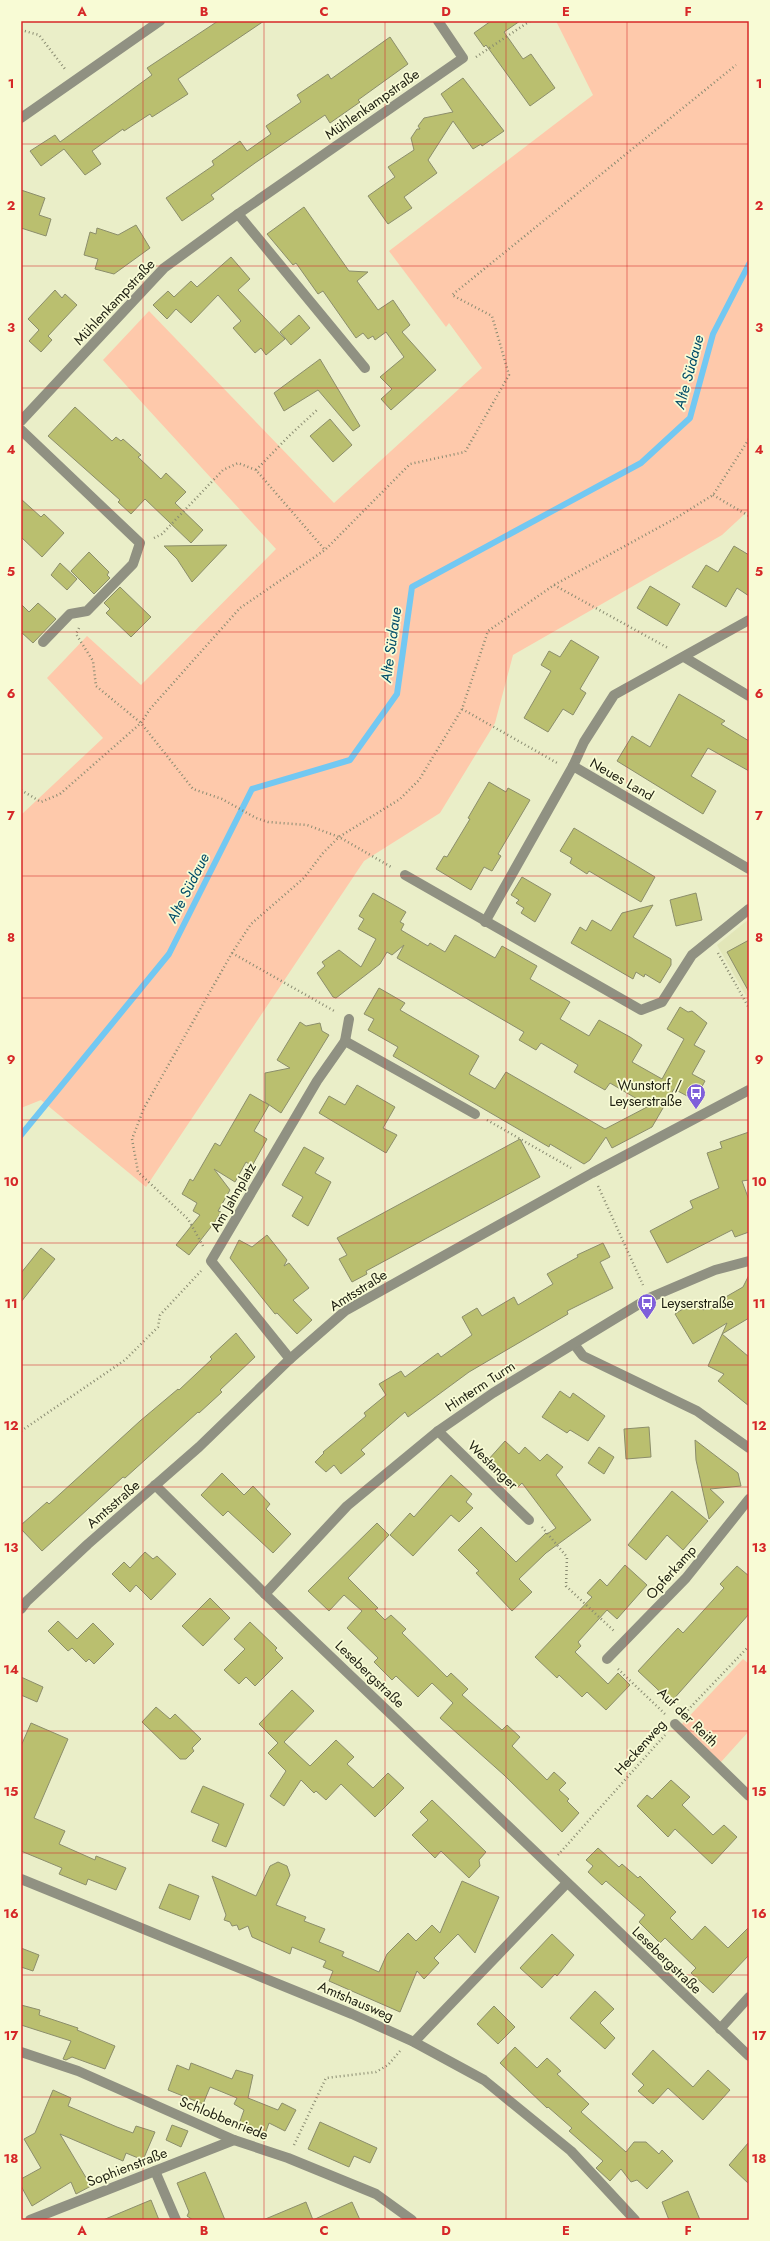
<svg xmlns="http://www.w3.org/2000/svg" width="770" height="2241" font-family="Jost,sans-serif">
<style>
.built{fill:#e2e6b8}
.green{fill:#fec9ab}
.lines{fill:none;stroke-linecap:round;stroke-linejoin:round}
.stream{stroke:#72c8f2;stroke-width:6}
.building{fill:#babf6f;stroke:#8c8e6b}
.path{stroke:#898b71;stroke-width:2.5;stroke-dasharray:1 3;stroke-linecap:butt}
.minor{stroke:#909182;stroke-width:10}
.grid{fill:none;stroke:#d62828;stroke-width:1;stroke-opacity:0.55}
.labels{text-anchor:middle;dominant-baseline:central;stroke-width:3.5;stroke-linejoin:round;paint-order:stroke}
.street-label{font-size:14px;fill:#1d1e10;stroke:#f8fbd5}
.poi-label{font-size:14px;fill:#1d1e10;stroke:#f8fbd5;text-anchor:end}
.water-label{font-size:15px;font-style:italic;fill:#004c68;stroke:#f8fbd5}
.neatline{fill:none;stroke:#d62828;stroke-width:1.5}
.grid-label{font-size:13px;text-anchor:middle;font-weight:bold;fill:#d62828}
</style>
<rect width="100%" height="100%" fill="#eaeec8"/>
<polygon class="built" points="749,919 749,1001 717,945"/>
<g class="green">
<polygon points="556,21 749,21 749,510 722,535 513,655 495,723 440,813 364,861 146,1187 41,1100 21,1108 21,815 103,738 47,678 87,636 141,685 276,549 103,360 149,311 334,503 482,368 449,323 446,327 389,251 593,95"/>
<polygon points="743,1659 749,1664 749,1731 720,1763 681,1725"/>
</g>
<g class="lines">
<polyline class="stream" points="21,1135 169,954 252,789 350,760 397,694 412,587 641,463 690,418 713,334 749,264"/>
</g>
<g class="building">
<polygon points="218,21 264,21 178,79 188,94 152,117 150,114 124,131 123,129 92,151 101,164 85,175 64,149 41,166 30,151 55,135 60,142 152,75 147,68"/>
<polygon points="491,21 520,21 504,32 523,59 531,54 555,88 530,106 486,45 484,47 474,33"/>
<polygon points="390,37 408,64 358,100 360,102 330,123 325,115 255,163 211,195 214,199 182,221 166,198 214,165 212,161 240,141 247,151 271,134 266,126 301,102 297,95 328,74 331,79"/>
<polygon points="463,78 504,131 482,146 481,144 473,149 453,121 428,160 437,173 404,197 412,208 388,224 368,196 395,177 388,167 414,150 411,138 417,129 420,129 418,126 424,118 453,112 441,94"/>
<polygon points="21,190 45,198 39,215 51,219 46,236 21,228"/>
<polygon points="304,207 349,271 368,272 357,281 378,310 393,300 410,325 402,332 436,370 391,410 381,399 392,389 380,377 404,357 386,332 375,340 373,336 368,339 363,333 356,338 323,291 318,294 296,263 293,265 267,234"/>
<polygon points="136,225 150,248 114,274 95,269 98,259 84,255 90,232 96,234 97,228 118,235"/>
<polygon points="231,257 250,279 238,290 285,339 266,355 261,348 255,353 233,328 241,321 218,295 191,323 176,309 167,319 153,305 168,291 174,297 191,281 197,287"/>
<polygon points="55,290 62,298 65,294 77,305 48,336 52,340 41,352 29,341 39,330 28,319"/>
<polygon points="299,315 310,328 291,345 280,332"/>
<polygon points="320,359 360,426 353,431 318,390 284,411 274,393"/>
<polygon points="75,407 112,441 116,437 121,441 123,439 141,455 138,457 161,479 166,473 186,492 175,503 203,530 191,543 145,499 131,514 118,502 120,500 48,436"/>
<polygon points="330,419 352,445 333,462 310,436"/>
<polygon points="21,499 41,517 44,514 64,533 42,557 21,537"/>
<polygon points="227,545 192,582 177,559 164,546"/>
<polygon points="734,546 749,555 749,596 737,588 726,607 692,587 706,565 718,572"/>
<polygon points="89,552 109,572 107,575 110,578 94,594 71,571"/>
<polygon points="60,563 77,579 67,590 51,575"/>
<polygon points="650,586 680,604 667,626 637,608"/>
<polygon points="120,587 151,617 131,637 106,613 110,609 104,603"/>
<polygon points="38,603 56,619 33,643 21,632 21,604 29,612"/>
<polygon points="571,640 599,657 580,689 586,693 573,715 563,709 548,732 524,718 551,671 541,665 549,651 560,657"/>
<polygon points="679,694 725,721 721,724 749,741 749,771 708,748 691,776 716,791 703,814 617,761 632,736 650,747"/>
<polygon points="489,782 506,792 508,788 530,800 498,854 501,856 492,871 484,867 471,890 436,869 444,856 447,857 470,819 468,818"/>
<polygon points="574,828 655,877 641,902 589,871 587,874 570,863 572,858 560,851"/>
<polygon points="522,877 551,894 535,922 521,913 524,908 516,903 519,900 511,895"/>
<polygon points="373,893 406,912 400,922 404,924 401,930 428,946 430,943 445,952 455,935 495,958 502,946 537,966 530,979 570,1002 560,1019 589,1036 599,1020 630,1037 642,1045 632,1062 662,1079 684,1039 667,1029 680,1007 688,1012 692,1011 707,1023 694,1045 705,1051 692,1074 705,1081 699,1092 689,1097 674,1089 652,1127 612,1148 606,1137 590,1160 584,1164 550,1144 549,1147 393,1056 398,1047 368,1030 374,1019 364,1014 379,988 405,1003 400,1010 479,1056 469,1074 495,1089 506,1072 605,1129 649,1106 610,1083 605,1090 591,1082 574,1072 578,1065 541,1043 536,1050 519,1040 524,1032 397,958 404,945 392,955 387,952 380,964 336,998 333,997 317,973 325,966 322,962 339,950 361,967 376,939 358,929 364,919 359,916"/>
<polygon points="696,893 702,920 676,926 670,900"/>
<polygon points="653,905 633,937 671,959 671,965 660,983 645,974 644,977 636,972 633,979 571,943 580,927 586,931 592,920 611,931 622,913"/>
<polygon points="749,940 749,992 727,952"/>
<polygon points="300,1022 306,1026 320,1023 322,1031 329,1035 281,1113 265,1102 265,1073 290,1068 277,1060"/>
<polygon points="357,1085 395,1107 383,1128 397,1135 386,1153 319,1113 329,1096 345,1105"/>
<polygon points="250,1094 269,1105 254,1131 267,1139 252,1166 246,1162 235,1182 214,1169 230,1190 218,1211 221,1212 214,1223 189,1255 176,1245 200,1215 193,1211 197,1203 182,1194 190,1179 193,1181 215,1143 220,1146"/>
<polygon points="749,1132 749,1180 742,1181 749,1200 749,1232 735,1237 732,1230 667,1263 650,1231 693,1208 690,1201 719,1188 707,1153 722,1148 720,1142"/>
<polygon points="520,1139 540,1177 366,1271 367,1274 352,1282 339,1259 347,1255 337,1238"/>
<polygon points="304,1147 324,1158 315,1173 331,1182 308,1226 292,1216 303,1197 282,1185"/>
<polygon points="267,1235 287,1260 284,1266 289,1263 309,1288 293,1300 312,1320 297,1334 277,1313 275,1314 230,1258 239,1240 252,1247"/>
<polygon points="603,1243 610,1257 600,1262 613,1288 567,1311 568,1314 469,1372 408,1417 405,1412 361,1450 365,1454 341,1474 334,1465 326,1472 315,1462 324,1453 323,1452 366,1416 364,1413 386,1395 379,1384 401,1371 405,1377 438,1353 441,1357 472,1335 462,1317 477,1308 482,1316 514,1297 518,1305 553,1284 547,1274 578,1257 577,1255"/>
<polygon points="41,1248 55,1259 21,1302 21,1273"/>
<polygon points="749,1275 749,1318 722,1334 749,1357 749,1406 718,1381 724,1374 708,1366 727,1323 693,1344 675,1314 697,1300 703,1310 743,1287"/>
<polygon points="236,1333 255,1357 220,1390 222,1392 199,1413 198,1412 125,1478 123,1477 42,1551 21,1529 21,1525 47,1502 49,1504 140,1421 178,1389 179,1390 212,1359 210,1357"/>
<polygon points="560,1391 570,1398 573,1393 605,1416 588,1441 570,1430 567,1433 542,1417"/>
<polygon points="649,1427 651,1457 626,1459 624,1429"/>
<polygon points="695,1440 738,1473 741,1486 710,1489 724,1502 709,1519 696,1460"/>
<polygon points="505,1441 519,1454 525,1447 540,1461 547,1454 563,1467 556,1475 591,1520 546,1553 519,1579 532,1592 512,1611 476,1573 479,1571 458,1550 481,1527 516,1562 546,1533 547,1534 556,1528 522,1483 518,1487 488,1460"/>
<polygon points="599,1447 614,1457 604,1474 588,1463"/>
<polygon points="222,1473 244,1495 253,1486 270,1504 266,1509 291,1534 273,1553 228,1511 223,1516 201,1495"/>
<polygon points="451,1475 472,1494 466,1502 473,1508 459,1522 451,1515 413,1556 390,1535 410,1513 414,1517"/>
<polygon points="672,1491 708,1521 683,1550 667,1535 646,1560 628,1545"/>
<polygon points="377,1523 389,1535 348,1578 378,1608 375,1610 385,1620 391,1615 406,1629 402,1633 447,1677 451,1673 468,1689 462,1695 502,1730 507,1725 520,1737 512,1746 547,1780 554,1772 566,1783 559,1790 569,1799 567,1801 579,1813 562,1832 504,1775 440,1718 453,1703 432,1683 418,1697 396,1676 392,1680 374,1662 378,1658 347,1628 362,1611 344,1595 329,1611 308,1591"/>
<polygon points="145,1552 153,1559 157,1556 176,1574 151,1600 136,1585 130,1592 112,1574 124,1562 130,1568"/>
<polygon points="625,1565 647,1585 617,1619 607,1610 578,1642 581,1646 575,1652 608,1684 618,1673 630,1685 606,1710 587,1692 582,1697 559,1675 557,1678 535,1657 592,1597 587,1593 600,1579 607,1586"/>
<polygon points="737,1566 749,1576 749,1614 671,1702 638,1671 678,1628 683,1633 724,1588 720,1584"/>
<polygon points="210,1598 230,1618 203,1646 182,1626"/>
<polygon points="58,1621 77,1639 93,1623 114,1644 94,1664 89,1659 86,1662 72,1648 68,1651 48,1631"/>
<polygon points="250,1622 277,1648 275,1650 283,1658 255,1686 246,1677 239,1684 224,1670 245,1649 234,1639"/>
<polygon points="21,1677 43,1687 37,1702 21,1695"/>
<polygon points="292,1690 314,1711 284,1742 310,1766 336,1740 354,1757 347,1764 373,1788 388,1773 404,1788 375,1817 341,1784 326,1800 316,1791 314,1793 301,1780 284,1806 270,1796 286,1771 268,1753 278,1743 259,1724"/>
<polygon points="156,1707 170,1719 175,1714 201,1739 192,1748 194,1751 186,1759 180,1759 142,1722"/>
<polygon points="31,1723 68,1739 34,1818 65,1831 59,1844 95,1860 96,1856 126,1868 116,1890 88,1879 86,1885 59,1874 62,1868 21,1851 21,1746"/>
<polygon points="671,1780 690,1797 682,1805 713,1835 724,1825 737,1837 712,1864 675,1829 668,1837 637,1806 647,1795 652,1799"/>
<polygon points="203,1786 244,1804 226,1847 212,1841 219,1824 191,1812"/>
<polygon points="432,1800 486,1852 479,1860 480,1866 469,1878 441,1851 435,1858 412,1835 428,1820 420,1812"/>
<polygon points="598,1848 619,1867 622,1864 638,1878 640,1876 676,1912 670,1918 692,1940 705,1926 728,1948 749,1927 749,1955 713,1993 691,1973 696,1968 665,1938 660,1943 639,1922 645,1915 606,1881 602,1885 588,1872 593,1866 586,1860"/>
<polygon points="278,1862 287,1866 290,1875 276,1905 306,1917 304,1921 325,1929 319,1942 344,1952 342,1956 379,1972 387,1954 408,1933 416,1941 432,1925 440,1933 462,1881 499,1897 475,1953 458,1934 434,1958 439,1963 424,1979 417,1971 400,2012 329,1981 333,1971 323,1967 326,1961 292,1947 290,1954 252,1937 248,1926 239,1930 237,1925 232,1926 230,1922 224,1920 226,1915 212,1876 256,1896 270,1866"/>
<polygon points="169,1884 199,1896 190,1920 159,1908"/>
<polygon points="552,1934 574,1955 557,1976 555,1974 542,1988 520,1968"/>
<polygon points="21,1948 39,1955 33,1971 21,1967"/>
<polygon points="595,1991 614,2009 600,2023 615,2038 605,2049 570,2018"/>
<polygon points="21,2005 40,2010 39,2015 78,2028 77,2030 115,2046 105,2069 72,2057 66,2060 63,2059 71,2041 21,2025"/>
<polygon points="494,2006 515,2027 498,2044 477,2024"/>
<polygon points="515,2047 537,2068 547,2058 561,2071 557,2074 589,2104 581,2112 626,2152 634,2142 646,2142 659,2154 662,2150 673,2161 647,2189 637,2180 631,2182 621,2169 610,2181 596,2168 603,2161 569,2131 572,2128 548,2107 547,2108 500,2063"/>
<polygon points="653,2050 693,2087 708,2070 730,2090 703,2120 668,2088 653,2104 638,2091 644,2085 632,2074"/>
<polygon points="191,2063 232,2079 236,2070 253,2075 248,2098 278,2110 282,2103 296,2110 285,2131 269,2123 264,2137 238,2127 244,2110 234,2104 237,2098 210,2087 203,2104 168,2090 177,2065 189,2070"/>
<polygon points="53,2090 71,2098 68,2106 117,2127 133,2133 136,2126 155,2132 143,2160 126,2153 123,2161 60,2134 91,2186 76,2194 71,2182 32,2206 21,2186 21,2179 41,2168 24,2139 35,2133"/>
<polygon points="320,2122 377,2148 370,2163 354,2156 349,2167 308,2149"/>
<polygon points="172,2125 188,2131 181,2147 166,2140"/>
<polygon points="749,2142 749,2184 729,2165"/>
<polygon points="205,2172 211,2186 225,2220 193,2220 187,2216 189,2212 177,2183"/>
<polygon points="688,2191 700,2220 669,2220 662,2202"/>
<polygon points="151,2200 159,2220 103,2220"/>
<polygon points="306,2202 313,2220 263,2220"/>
<polygon points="352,2202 360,2220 313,2220"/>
</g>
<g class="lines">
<g class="path">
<polyline points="21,30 39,35 65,69"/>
<polyline points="476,57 530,21"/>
<polyline points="256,470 289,436 318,409"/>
<polyline points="713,495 749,516"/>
<polyline points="154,538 162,534 223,470 238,463 256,470 325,550"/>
<polyline points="554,585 668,648"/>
<polyline points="79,628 76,634 93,661 96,686 141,723 193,789 222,799 256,818 268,822 307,825 339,837 393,868"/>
<polyline points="462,709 559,764"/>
<polyline points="21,790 41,802 60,794 141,723 150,709 240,608 325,550 410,464 465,452 509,375 492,316 452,295 736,65"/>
<polyline points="232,953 336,1012"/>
<polyline points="718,953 749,1008"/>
<polyline points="487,1120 571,1168"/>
<polyline points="598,1186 643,1285"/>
<polyline points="203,1246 188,1219 138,1172 132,1139 144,1108 232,953 251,924 304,878 323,853 339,837 400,799 419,780 462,709 488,631 554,585 676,518 713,495 749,439"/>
<polyline points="21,1431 125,1360 158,1327 160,1315 201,1271"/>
<polyline points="542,1527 567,1557 566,1586 614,1631"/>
<polyline points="618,1669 666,1715"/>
<polyline points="685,1713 749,1646"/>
<polyline points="558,1855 665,1735"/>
<polyline points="294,2145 326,2078 376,2072 388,2065 400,2051"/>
</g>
<g class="minor">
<polyline points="21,118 160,21"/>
<polyline points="238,214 365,368"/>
<polyline points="21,421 164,268 238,214 463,58 438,21"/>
<polyline points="21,430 140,543 133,564 87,611 70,614 43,642"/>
<polyline points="684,657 749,696"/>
<polyline points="573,766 584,742 614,695 749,620"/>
<polyline points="405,875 641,1010 662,1002 692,955 749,909"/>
<polyline points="485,922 573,766 749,869"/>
<polyline points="345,1041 349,1019"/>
<polyline points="574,1344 583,1356 697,1411 749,1448"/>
<polyline points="290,1359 211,1261 317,1081 345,1041 475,1114"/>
<polyline points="438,1431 529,1520"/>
<polyline points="155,1485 265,1594 749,2056"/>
<polyline points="265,1594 347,1506 438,1431 493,1393 649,1298 715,1270 749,1261"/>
<polyline points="21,1609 27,1601 88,1544 199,1447 290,1359 345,1311 592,1173 749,1090"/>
<polyline points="607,1659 686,1578 749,1499"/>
<polyline points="675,1724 749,1796"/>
<polyline points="21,1879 352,2014 414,2042 484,2080 571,2151 635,2220"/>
<polyline points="720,2029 749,1997"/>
<polyline points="414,2042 567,1883"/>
<polyline points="21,2052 78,2071 234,2140 288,2158 376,2194 412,2220"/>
<polyline points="155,2171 176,2220"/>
<polyline points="30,2220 234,2140"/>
</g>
</g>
<path class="grid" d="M143 21V2220M264 21V2220M385 21V2220M506 21V2220M627 21V2220M21 144H749M21 266H749M21 388H749M21 510H749M21 632H749M21 754H749M21 876H749M21 998H749M21 1120H749M21 1243H749M21 1365H749M21 1487H749M21 1609H749M21 1731H749M21 1853H749M21 1975H749M21 2097H749"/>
<defs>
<g id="bus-pin" transform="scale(1)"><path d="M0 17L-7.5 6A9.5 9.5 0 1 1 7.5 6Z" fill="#7f5fda" stroke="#f8fbd5"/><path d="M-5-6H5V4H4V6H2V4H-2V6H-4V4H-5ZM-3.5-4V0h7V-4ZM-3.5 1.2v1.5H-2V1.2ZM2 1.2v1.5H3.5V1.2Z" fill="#fff"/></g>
</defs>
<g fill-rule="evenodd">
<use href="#bus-pin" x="696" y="1093"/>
<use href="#bus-pin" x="647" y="1303"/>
</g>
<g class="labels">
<g class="street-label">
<text transform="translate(372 104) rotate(-35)">Mühlenkampstraße</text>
<text transform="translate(114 302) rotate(-47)">Mühlenkampstraße</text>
<text transform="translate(622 779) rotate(30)">Neues Land</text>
<text transform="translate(233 1197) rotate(-60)">Am Jahnplatz</text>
<text transform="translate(358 1290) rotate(-32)">Amtsstraße</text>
<text transform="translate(480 1386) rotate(-33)">Hinterm Turm</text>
<text transform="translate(493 1465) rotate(44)">Westanger</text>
<text transform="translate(113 1504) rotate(-41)">Amtsstraße</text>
<text transform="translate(671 1572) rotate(-48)">Opferkamp</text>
<text transform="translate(370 1674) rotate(44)">Lesebergstraße</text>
<text transform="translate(688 1717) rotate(44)">Auf der Reith</text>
<text transform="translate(640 1747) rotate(-48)">Heckenweg</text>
<text transform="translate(667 1960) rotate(44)">Lesebergstraße</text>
<text transform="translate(356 2001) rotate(23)">Amtshausweg</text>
<text transform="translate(224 2118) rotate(22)">Schlobbenriede</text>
<text transform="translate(127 2167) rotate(-21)">Sophienstraße</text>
</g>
<g class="poi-label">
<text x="682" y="1085">Wunstorf /<tspan x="682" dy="16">Leyserstraße</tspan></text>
<text x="661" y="1303" text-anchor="start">Leyserstraße</text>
</g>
<g class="water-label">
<text transform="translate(689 372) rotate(-75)">Alte Südaue</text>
<text transform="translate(391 645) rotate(-82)">Alte Südaue</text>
<text transform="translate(188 888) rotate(-63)">Alte Südaue</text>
</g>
</g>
<rect width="770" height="2241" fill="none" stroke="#f8fbd5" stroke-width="44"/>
<rect x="22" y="22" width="726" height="2197" class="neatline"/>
<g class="grid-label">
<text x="82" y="16">A</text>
<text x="204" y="16">B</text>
<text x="324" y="16">C</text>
<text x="446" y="16">D</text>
<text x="566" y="16">E</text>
<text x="688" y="16">F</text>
<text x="11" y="88">1</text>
<text x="759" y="88">1</text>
<text x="11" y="210">2</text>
<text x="759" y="210">2</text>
<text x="11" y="332">3</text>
<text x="759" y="332">3</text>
<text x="11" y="454">4</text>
<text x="759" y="454">4</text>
<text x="11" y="576">5</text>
<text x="759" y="576">5</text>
<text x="11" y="698">6</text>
<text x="759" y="698">6</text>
<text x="11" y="820">7</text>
<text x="759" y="820">7</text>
<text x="11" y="942">8</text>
<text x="759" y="942">8</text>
<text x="11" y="1064">9</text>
<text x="759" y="1064">9</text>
<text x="11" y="1186">10</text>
<text x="759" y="1186">10</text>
<text x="11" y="1308">11</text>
<text x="759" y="1308">11</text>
<text x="11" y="1430">12</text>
<text x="759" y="1430">12</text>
<text x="11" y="1552">13</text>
<text x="759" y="1552">13</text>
<text x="11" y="1674">14</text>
<text x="759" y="1674">14</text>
<text x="11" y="1796">15</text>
<text x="759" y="1796">15</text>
<text x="11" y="1918">16</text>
<text x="759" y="1918">16</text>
<text x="11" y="2040">17</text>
<text x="759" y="2040">17</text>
<text x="11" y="2163">18</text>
<text x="759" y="2163">18</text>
<text x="82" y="2235">A</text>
<text x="204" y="2235">B</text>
<text x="324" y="2235">C</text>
<text x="446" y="2235">D</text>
<text x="566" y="2235">E</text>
<text x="688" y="2235">F</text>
</g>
</svg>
